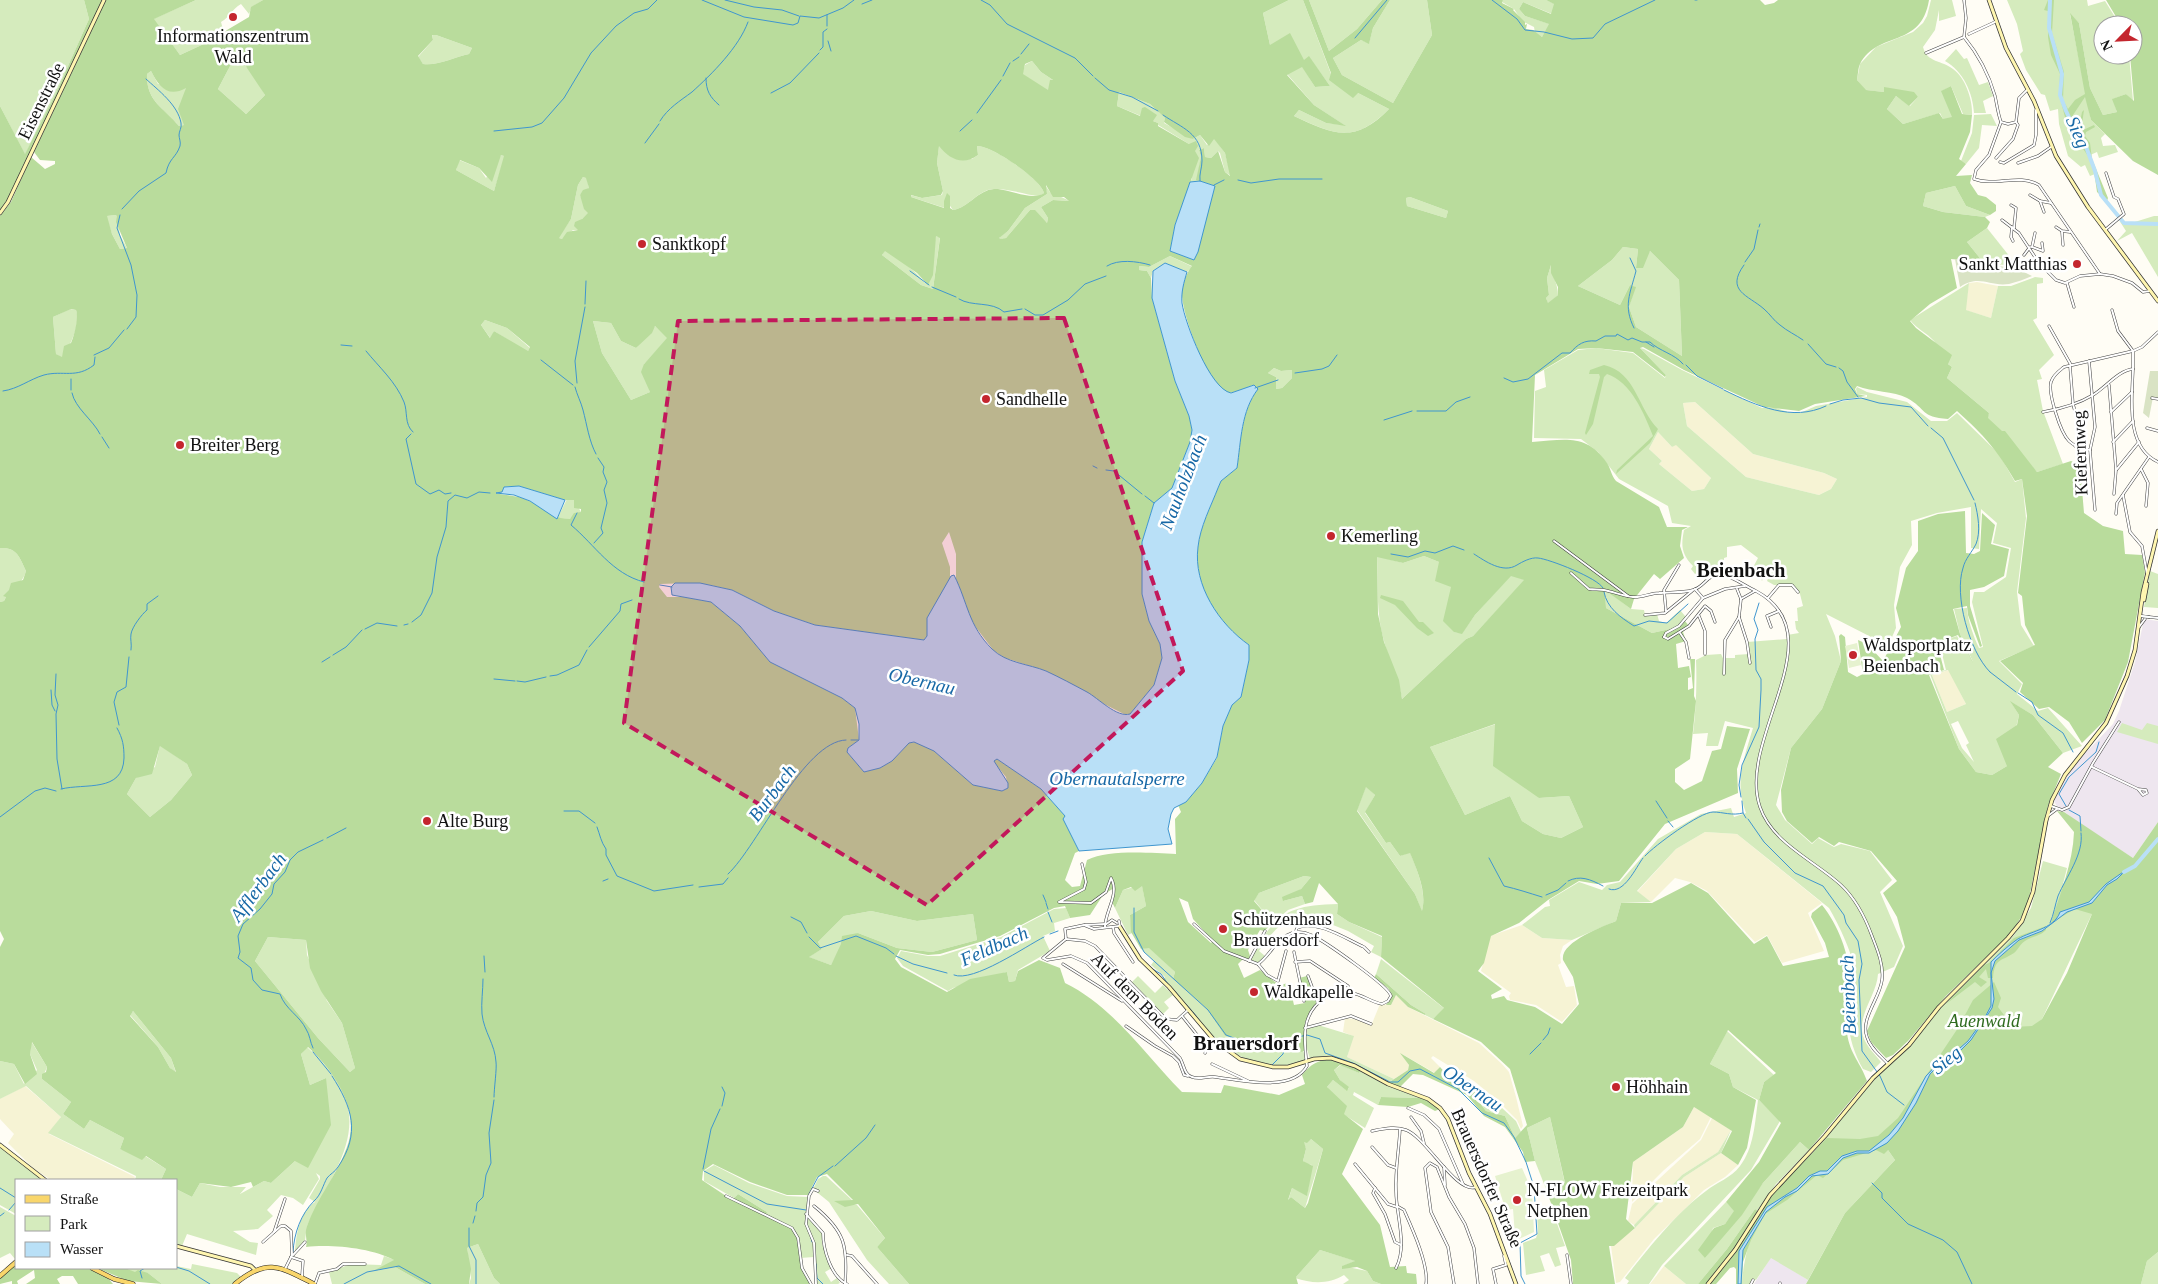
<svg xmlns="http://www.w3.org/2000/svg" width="2158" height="1284" font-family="Georgia,serif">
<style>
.industrial{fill:#eee6ef}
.farmland{fill:#f6f3d4}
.green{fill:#d5ebbd;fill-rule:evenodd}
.forest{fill:#b9dc9c;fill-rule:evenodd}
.cemetery{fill:#d9e3c4}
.pitch{fill:#e6f2cf}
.water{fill:#b9e0f7;stroke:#3f96cf}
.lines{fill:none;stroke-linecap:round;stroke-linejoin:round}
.stream{stroke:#3f96cf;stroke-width:1}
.river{stroke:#b9e0f7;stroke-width:4}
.street-casing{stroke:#444;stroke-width:3}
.secondary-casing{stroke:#333;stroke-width:4.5}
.primary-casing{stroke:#222;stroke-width:5}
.street{stroke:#fff;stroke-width:2}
.secondary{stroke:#fff6b0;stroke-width:3}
.primary{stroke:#f9d66b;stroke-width:4}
.marked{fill:#c2185b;fill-opacity:0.2;stroke:#c2185b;stroke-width:4;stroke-dasharray:10 6;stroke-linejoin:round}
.poi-dot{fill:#c4262e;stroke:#fff;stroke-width:2}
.labels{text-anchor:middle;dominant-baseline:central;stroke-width:5;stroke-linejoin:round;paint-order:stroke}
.poi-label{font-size:18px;fill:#111;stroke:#fff;text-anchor:start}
.street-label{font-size:18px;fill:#111;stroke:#fff}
.park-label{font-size:18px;font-style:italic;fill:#2f6b1f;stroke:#fff}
.water-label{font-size:19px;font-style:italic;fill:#1768a6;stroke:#fff}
.quarter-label{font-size:20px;font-weight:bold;fill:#111;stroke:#fff}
</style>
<rect width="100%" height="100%" fill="#fffdf5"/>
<g class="industrial">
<polygon points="2144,619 2158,621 2158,822 2133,858 2076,821 2056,805 2054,801 2064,781 2079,760 2113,724 2119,711 2135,662"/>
<polygon points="1771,1257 1808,1280 1806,1284 1754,1284"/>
</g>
<g class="farmland">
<polygon points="1977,282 1998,286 1991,318 1965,310 1969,283"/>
<polygon points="1695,402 1753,454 1824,473 1837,479 1831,489 1819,495 1746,477 1687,426 1683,403"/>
<polygon points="1658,432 1672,447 1676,444 1711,478 1704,489 1692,491 1659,464 1662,461 1649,449"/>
<polygon points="1949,670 1966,704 1947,712 1932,675"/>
<polygon points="1705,832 1737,834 1822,903 1808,913 1824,951 1782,963 1767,935 1755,942 1707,891 1690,882 1675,878 1651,902 1637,892 1676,849"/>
<polygon points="1522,925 1542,938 1572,940 1563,946 1560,955 1561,963 1558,965 1566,987 1574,986 1577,1005 1562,1022 1536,1005 1510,1000 1509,996 1511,993 1481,971 1490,936"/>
<polygon points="1396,995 1408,1007 1479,1043 1502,1064 1509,1072 1516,1097 1523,1126 1521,1129 1517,1120 1496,1099 1474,1081 1433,1056 1431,1058 1440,1067 1435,1073 1402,1054 1409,1065 1408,1070 1394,1079 1347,1057 1353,1036 1343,1032 1345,1018 1359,1020 1371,1026 1380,1004 1391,1005"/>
<polygon points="25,1086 61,1117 49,1134 135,1177 134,1180 51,1180 34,1169 8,1143 14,1134 0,1119 0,1099"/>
<polygon points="1694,1107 1711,1117 1700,1139 1664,1170 1632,1202 1633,1162 1683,1127"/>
<polygon points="1712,1118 1731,1130 1718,1152 1682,1175 1634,1225 1628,1221 1632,1204 1701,1140"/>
<polygon points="1721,1153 1738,1165 1725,1177 1704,1190 1654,1239 1620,1282 1616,1283 1611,1246 1633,1230 1684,1177"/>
<polygon points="1664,1266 1686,1284 1650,1284"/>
</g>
<g class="green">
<polygon points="0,0 84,0 89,19 56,93 25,155 0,106"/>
<path d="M196 0H263L252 7 249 14 241 4C232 9 230 17 221 22L224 33 221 36 180 55 153 19Z"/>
<path d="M1289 0H1303L1331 74 1358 93 1389 109C1354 144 1335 135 1294 116L1299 110 1326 123 1344 125 1314 105 1287 74 1302 66 1315 87 1330 86 1309 57 1304 61 1270 45 1263 13Z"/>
<polygon points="1309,0 1382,0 1357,29 1329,51"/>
<polygon points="1390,0 1427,0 1432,35 1393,103 1342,75 1333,58 1361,40 1369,43 1373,28"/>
<polygon points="1503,0 1546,0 1555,4 1552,14 1523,2 1519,9 1525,16 1550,24 1542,37 1535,33 1534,27 1522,21 1514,9 1502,2"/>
<path d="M1931 0H1952L1956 16 1939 21V10L1935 30 1923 47C1927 63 1942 60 1953 69 1965 77 1973 100 1972 115L1963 114 1951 86 1942 91 1954 120 1943 119 1940 113 1903 124 1887 109 1896 96 1910 106 1918 97 1884 88V92L1865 90 1857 80 1860 64 1876 47 1913 32 1923 23 1927 16Z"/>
<polygon points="2007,0 2087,0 2088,6 2105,1 2120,25 2103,25 2103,55 2129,55 2133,101 2126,94 2113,99 2117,112 2103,115 2090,88 2079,23 2070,14 2091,120 2105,134 2101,138 2103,146 2115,145 2118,152 2099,158 2097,152 2088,156 2095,174 2090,176 2085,165 2081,167 2068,156 2059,124 2058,109 2050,111 2045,95 2041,94 2026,70 2020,54 2023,51 2017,24"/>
<path d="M432 34 436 35 472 48 469 54C454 57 438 66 423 64L418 57 433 40Z"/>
<polygon points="239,49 265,95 246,114 218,89"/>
<path d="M1956 49 1964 59 1967 58 1979 85 1988 82 1993 96 1983 101 1986 113H1974C1973 93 1963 71 1945 61Z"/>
<polygon points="1032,61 1041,72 1053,80 1048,91 1022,74 1025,65"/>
<path d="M151 71 158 84 186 87 184 125 179 126C163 107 146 101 147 74Z"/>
<polygon points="1119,92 1150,104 1165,118 1164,123 1193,139 1200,135 1207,145 1214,138 1225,153 1231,176 1225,172 1220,153 1218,151 1211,158 1205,157 1204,148 1199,150 1201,157 1197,180 1200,181 1190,182 1192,179 1189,144 1158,125 1158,123 1117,106"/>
<polygon points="1991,114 1997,126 1982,125 1979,148 1966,164 1961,161 1972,133 1974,115"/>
<path d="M939 145 972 159 978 155 977 146C991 145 1041 179 1044 193L1040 196C1025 195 1008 188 993 189 978 190 968 208 953 210L948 203 950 196 945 208 911 197 910 195 922 198 942 195 943 191 937 163Z"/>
<polygon points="501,155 505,156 494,191 456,170 459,160 479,168 486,178"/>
<polygon points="583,177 587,178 589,188 580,195 589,213 582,219 579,230 573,230 562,239 558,238 571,219 578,185"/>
<polygon points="1045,185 1050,192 1070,201 1053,200 1041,207 1048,218 1047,223 1030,210 1006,238 1002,240 999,237 1008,231 1025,208 1047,194"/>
<polygon points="1955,186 1966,206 1990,215 1985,217 1943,212 1923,206 1926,193"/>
<polygon points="1410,197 1448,211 1446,218 1407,206 1406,198"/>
<polygon points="115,215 117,216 120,235 127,248 120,249 112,234 106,216"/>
<polygon points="2154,216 2158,216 2158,277 2132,233 2117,241 2126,231 2119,220 2125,225"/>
<polygon points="1987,228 2018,267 1983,262 1967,242"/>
<path d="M936 236 940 237 933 289 921 285 882 255 885 250C900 260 914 269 925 283Z"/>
<polygon points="1623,247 1638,249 1636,268 1650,251 1679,280 1682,356 1636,327 1629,307 1635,287 1630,285 1620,305 1578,286 1612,260"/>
<polygon points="1170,256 1193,267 1187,272 1165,263 1153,271 1151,278 1147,271 1139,270 1139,266 1149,267"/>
<path d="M1551 265C1552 276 1558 284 1558 295L1548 304 1546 298 1549 295 1547 278Z"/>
<path d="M2035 277 2043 278V283L2037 284V318L2033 320 2054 355 2039 370 2042 379 2037 380 2043 411 2063 464 2037 472 1987 418 1989 413 1947 378 1952 367C1943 361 1940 350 1934 341 1927 333 1917 329 1910 320L1969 283 1966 310 1991 318 1998 286H2011Z"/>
<path d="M70 309 76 310C81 324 70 346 62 358L56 354 53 317Z"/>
<polygon points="485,320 507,328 530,348 527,352 494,331 491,339 481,325"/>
<polygon points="593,321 611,323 621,341 636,348 655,326 668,338 644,364 650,392 631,400 602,353"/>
<path d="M1596 348 1633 353 1665 378 1666 375 1640 348 1644 349 1682 370 1762 408H1776L1791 413H1800L1816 406 1867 397V395L1857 394 1856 389 1857 387 1867 392 1907 402 1931 421H1947L1957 413 1999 454 2015 482 2022 479 2026 518 2017 592 2021 625 2034 646 1999 661 2022 684 2017 694 2038 711 2048 708 2082 746 2063 753 2033 715 2011 702 2019 715 2007 766 1992 775 1976 772 1959 749 1930 674 1946 670 1939 642 1957 636 1973 662 1960 634 1954 609 1967 608C1967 618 1974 638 1979 648L1983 647 1972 602 1974 592H1984L2006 577 2011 548 1993 543 1997 523 1981 509 1979 549 1971 548V507L1937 513 1911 521 1912 545 1900 567 1894 605 1896 628 1885 653 1879 650 1875 639 1826 614 1835 636 1841 661 1822 709 1791 748 1776 805 1785 820 1812 844 1818 838 1834 847 1841 844 1870 851 1892 880 1880 892 1903 946 1894 967 1878 974C1877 993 1860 1012 1862 1031 1863 1043 1874 1053 1881 1062L1871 1072 1863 1069C1854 1053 1847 1033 1849 1014 1850 1002 1854 991 1855 980 1857 961 1839 925 1829 908L1737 834 1705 832 1676 849 1637 891 1651 902 1621 903 1616 921 1572 940 1542 938 1522 925 1545 907 1550 906 1549 900 1579 882 1602 890 1607 885 1620 882 1658 839 1701 814 1731 808 1734 817 1746 813C1734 783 1744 758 1753 728L1725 721 1718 746H1706L1708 733 1693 734C1696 709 1697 685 1696 660L1706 655 1721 654 1723 658H1735V655L1749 654 1747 642 1787 639V635L1799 633 1796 629 1795 621H1798L1797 608 1803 606 1800 594 1793 586 1774 585 1767 581 1771 572 1767 568 1762 581 1759 574 1752 577 1749 575 1758 558 1741 545 1727 547V557L1724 558V563L1706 570 1708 578 1704 581 1705 575 1702 570 1695 574 1691 569 1693 566C1681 554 1681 545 1684 530L1691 526 1672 523 1668 506 1619 479 1598 452 1581 439 1534 438 1535 391 1546 387 1544 370 1578 350ZM1695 402 1753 454 1824 473 1837 479 1831 489 1819 495 1746 477 1687 426 1683 403ZM1658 432 1672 447 1676 445 1711 478 1704 489 1692 491 1659 464 1662 461 1649 449ZM1948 670 1966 704 1947 712 1932 675ZM1958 721 1969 743 1966 745 1974 762 1962 748 1951 724Z"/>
<polygon points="1274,368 1281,371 1292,370 1292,378 1282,388 1276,389 1276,377 1268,373"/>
<polygon points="567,499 574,500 581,512 570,519 557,519"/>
<path d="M0 548C17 547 20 558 26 571 22 586 11 586 4 601L0 602Z"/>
<path d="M1377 556 1403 563 1424 556 1439 562 1451 587 1454 632 1462 633 1475 615 1511 575 1525 580 1473 636 1466 639 1402 699C1399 678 1389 661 1384 641 1376 614 1378 584 1377 556Z"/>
<polygon points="2150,571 2158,574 2158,608 2144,607"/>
<polygon points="1605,589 1631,609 1644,610 1645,615 1657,614 1659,621 1666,623 1680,610 1685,616 1685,621 1670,629 1652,633 1606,608"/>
<polygon points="2122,723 2142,730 2147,723 2158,726 2158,744 2117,732"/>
<polygon points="1496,724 1539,798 1569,796 1583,827 1561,838 1543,834 1522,821 1510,796 1465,815 1430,747"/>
<polygon points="160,745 187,764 192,775 171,800 150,817 127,794 136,778 155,767"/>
<path d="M1366 786 1375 795 1365 813 1386 843 1390 842 1400 856 1410 852C1417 870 1427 893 1422 912L1415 894 1357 810Z"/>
<path d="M2043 861 2067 868 2063 884 2124 862 2091 916 2042 1019 1888 1150 1895 1160 1845 1213 1808 1280 1771 1258 1756 1280 1753 1279 1750 1284H1742C1743 1263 1750 1229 1765 1214 1774 1205 1788 1199 1798 1191L1797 1169 1817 1151 1815 1150 1861 1093 1909 1045 1942 1005 2014 935 2031 908Z"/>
<polygon points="1304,876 1311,877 1301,889 1283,901 1302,896 1305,904 1288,910 1273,923 1254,900 1259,893"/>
<polygon points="1142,885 1146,906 1130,915 1132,933 1128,935 1115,908 1123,890"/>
<path d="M1338 904 1337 914 1349 922 1382 937 1381 957 1371 952 1374 946 1348 931 1303 913C1280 922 1273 931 1259 951L1265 956 1260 962 1255 963 1249 960C1275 915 1285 905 1338 904Z"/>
<polygon points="1066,908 1070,918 1054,923 1055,931 1043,936 1050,951 1018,970 1015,981 1009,982 1007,972 953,988 948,991 903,966 897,958 901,951 928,956 940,956 1001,937 1054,909"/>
<polygon points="871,911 917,921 973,914 977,940 932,952 897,948 858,933 842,944 831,965 808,957 822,949 818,942 844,916"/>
<polygon points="268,937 306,940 307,955 327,1001 342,1023 355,1068 350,1072 318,1038 255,961"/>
<path d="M1149 947 1175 972 1173 979 1206 1008 1225 1036 1241 1041 1286 1039 1297 1036 1307 1060C1239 1084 1201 1024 1163 980L1165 977 1151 965 1154 961 1141 949Z"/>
<polygon points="1381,959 1445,1009 1433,1019 1425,1015 1426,1014 1411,1005 1376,974"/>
<polygon points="1138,976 1155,993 1163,985 1173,995 1164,1002 1169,1008 1163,1014 1132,982"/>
<polygon points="133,1011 171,1058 176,1073 170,1068 158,1047 130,1015"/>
<polygon points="1318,1025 1354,1036 1347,1057 1394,1079 1388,1083 1331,1057 1310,1059 1306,1046 1307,1028"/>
<path d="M1727 1031 1774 1075 1764 1082 1759 1100 1780 1121 1751 1170 1662 1265 1649 1284H1627L1629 1281 1625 1278C1647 1250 1678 1211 1706 1191 1717 1182 1731 1178 1740 1166 1754 1148 1755 1122 1758 1100L1733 1087 1729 1074 1710 1064Z"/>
<polygon points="31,1041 47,1067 42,1079 71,1102 63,1114 84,1129 90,1120 124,1138 120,1149 145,1156 166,1169 161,1180 135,1180 136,1176 48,1133 61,1117 26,1086 0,1099 0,1061 14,1064 24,1084 37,1070 30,1054"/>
<path d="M307 1047C381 1113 343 1155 307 1226L305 1240 295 1252C296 1236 299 1212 315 1202L309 1198 320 1179V1176L316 1173 319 1179 303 1205 293 1198 281 1195 267 1210 273 1216 258 1229 233 1231 250 1242 258 1243 256 1255 187 1234 182 1246 176 1245V1189L192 1197 200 1183 220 1187H246L240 1194 264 1181 271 1183 295 1161 326 1078 310 1085 301 1054Z"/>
<polygon points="1341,1065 1359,1073 1361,1070 1423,1098 1381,1097 1378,1105 1354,1092 1353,1095 1374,1108 1365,1128 1343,1114 1327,1087 1333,1080 1346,1090 1349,1088 1340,1080 1334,1070"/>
<polygon points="1487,1094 1516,1121 1521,1132 1515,1138 1505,1116 1486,1111 1476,1098"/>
<polygon points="1550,1117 1565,1184 1546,1189 1535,1161 1527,1128"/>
<polygon points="1731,1130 1721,1153 1684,1177 1635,1228 1634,1225 1682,1175 1718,1152"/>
<polygon points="1311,1139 1323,1149 1305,1208 1291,1197 1288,1201 1292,1188 1307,1195 1312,1165 1307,1164 1303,1161 1306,1149 1303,1142"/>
<polygon points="1800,1142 1809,1150 1776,1184 1757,1211 1755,1209 1727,1249 1698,1284 1686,1284 1664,1266 1726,1202 1735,1211 1725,1224 1713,1228 1705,1258 1763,1183"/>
<polygon points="0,1146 44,1180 16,1180 16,1214 0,1205"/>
<polygon points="714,1165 749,1183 787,1196 808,1197 805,1221 813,1244 814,1257 800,1258 788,1225 766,1215 767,1212 738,1194 734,1198 704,1181 704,1171"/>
<polygon points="823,1176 826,1176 853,1201 836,1201 857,1205 885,1238 877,1247 909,1284 889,1284 867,1260 829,1202 813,1189 818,1179"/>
<polygon points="0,1207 16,1216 15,1259 10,1253 0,1258"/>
<polygon points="1537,1214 1554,1215 1565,1246 1556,1248 1561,1265 1555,1267 1549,1253 1540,1256 1545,1271 1526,1275 1523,1243 1536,1238 1538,1232"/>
<polygon points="807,1216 822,1233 822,1244 832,1268 825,1272 831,1282 837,1278 840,1283 838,1284 817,1284 814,1243 807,1223"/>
<polygon points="478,1244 494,1278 500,1284 469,1284 471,1278 467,1248"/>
<path d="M1320 1250 1356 1261 1343 1266 1367 1271 1373 1281 1381 1284H1343L1349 1280 1344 1275C1329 1284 1313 1284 1295 1278Z"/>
<polygon points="2158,1252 2158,1284 2141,1284 2147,1261"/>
<polygon points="384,1256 395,1260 375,1271 395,1267 425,1284 332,1284 329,1272 351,1264 381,1265"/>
<polygon points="192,1264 237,1273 241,1277 232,1284 162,1284 148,1273 135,1273 125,1268 176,1268 176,1266 191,1269"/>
</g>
<g class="forest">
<polygon points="84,0 103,0 6,203 0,211 0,106 25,154 56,93 89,19"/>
<path d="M106 0H196L154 19 180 55 221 36 227 30 249 17 251 7 263 0H1289L1263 13 1270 45 1290 33 1304 60 1309 56 1330 86 1315 87 1302 67 1287 75 1314 105 1346 126 1326 123 1299 110 1294 116C1334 135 1355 144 1389 109L1358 93 1353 98 1329 80 1331 73 1303 0H1309L1329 51 1357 29 1382 0H1390L1373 28 1369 44 1361 40 1333 58 1342 75 1393 103 1432 35 1427 0H1503L1502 3 1514 9 1513 10 1525 22V25L1527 24 1526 29 1533 30 1542 37 1549 24 1525 16 1519 9 1523 2 1551 14 1554 4 1546 0H1760L1765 5 1774 3 1778 0H1929C1921 49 1878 30 1860 64 1858 68 1858 75 1857 80L1866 90 1884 92V87L1914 92 1918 97 1909 106 1896 96 1887 109 1903 124 1939 113 1943 119 1952 117 1941 91 1951 86 1962 114 1972 115 1970 132 1959 159 1966 164 1956 176 1972 175 1970 183 1978 195 1986 197 1996 205V211L1990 215 1966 206 1955 186 1926 193 1923 206 1943 212 1985 217 1990 222 1987 228 1967 242 1983 262 1951 259 1957 288 1930 304 1910 321 1916 328 1952 355 1948 364 1952 367 1947 378 1989 413 1988 418 2002 431H2005L2037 472 2071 461 2080 465 2084 513 2103 526 2123 531 2125 554 2142 555 2145 572 2128 662 2105 720 2082 743 2069 722 2049 707 2039 709 2020 692 2023 683 2000 661 2035 645 2025 625 2022 596 2018 593 2027 516 2022 479 2015 481C1997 450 1984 435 1957 411L1948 419C1920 417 1927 409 1907 398 1894 391 1872 392 1857 386L1855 389 1857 394 1866 396 1815 404 1799 411 1764 407 1684 370 1643 347 1640 348 1666 375 1665 377 1633 352 1596 348 1578 349 1535 375 1532 442C1565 440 1586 433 1607 463 1611 469 1611 475 1616 481L1659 507 1667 527H1688L1682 530 1680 546 1684 558 1660 579 1654 574 1634 599 1631 609 1605 590 1606 608 1652 633 1670 629 1685 621 1689 626 1683 632 1686 641 1676 644 1678 668 1689 666 1691 677 1688 678V690L1693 688 1690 659H1695L1694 696 1696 701 1690 759 1675 769V782L1684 790 1702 781 1712 751 1721 749 1727 726 1750 729 1737 769 1738 793 1665 824 1619 881 1597 884 1579 881 1548 900 1519 923 1491 936 1484 963 1478 971 1502 989 1491 995 1492 999 1504 996 1507 1000 1535 1007 1562 1024 1579 1004 1573 977 1563 960C1560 942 1602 927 1616 921L1621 903H1652L1691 883 1708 893 1754 944 1767 936 1783 966 1829 957 1825 943 1811 917 1812 913 1822 905C1838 925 1849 953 1850 979 1852 997 1845 1014 1847 1033 1850 1055 1861 1063 1867 1081L1809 1150 1800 1142 1763 1183 1742 1215 1705 1258 1698 1250 1714 1228 1725 1224 1734 1211 1726 1202 1759 1162 1781 1123 1759 1100 1764 1082 1776 1073 1728 1030 1710 1064 1729 1074 1733 1087 1756 1100 1747 1148 1738 1165 1721 1153 1732 1131 1694 1107 1683 1127 1633 1162 1626 1219 1635 1228 1614 1246H1609L1615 1284H1573L1571 1260 1546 1189 1565 1183 1550 1117 1527 1128 1535 1161 1525 1162 1523 1152 1505 1127 1484 1116 1467 1095 1423 1075 1413 1074 1400 1087 1388 1083 1408 1070 1409 1065 1400 1053 1434 1073 1440 1067 1454 1082 1464 1087 1469 1080 1487 1094 1476 1098 1486 1111 1505 1116 1515 1138 1527 1125 1510 1069 1481 1042 1433 1019 1444 1008 1381 957 1382 936 1349 922 1337 914 1338 904 1319 883 1313 902 1305 904 1302 896 1283 901 1282 897 1301 889 1311 877 1304 876 1259 893 1254 901 1273 923 1264 931 1260 930 1248 950 1250 956 1248 960 1244 958 1238 964 1244 978 1260 970 1279 985 1289 983 1294 1005 1305 1003 1299 978 1307 976 1318 1002 1305 1022 1304 1051 1301 1052 1297 1036 1252 1043 1225 1036 1206 1008 1173 979 1175 972 1149 948 1141 949 1131 932 1130 915 1146 906 1142 886 1135 891 1131 887 1123 890 1115 908 1112 902 1114 888 1103 895 1090 915 1070 918 1065 906 1054 908 1000 936 940 954 928 955 900 950 895 959 901 967 947 992 970 979 1007 972 1009 982 1015 981 1018 971 1039 960 1060 968 1065 983C1114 1007 1144 1054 1182 1092L1221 1093 1224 1085 1279 1095 1305 1084 1302 1075C1319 1053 1337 1058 1361 1070L1359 1073 1340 1065 1334 1070 1340 1080 1349 1087 1347 1091 1333 1080 1327 1087 1347 1106 1344 1114 1363 1129 1342 1174 1380 1225 1390 1267 1406 1266 1407 1273 1416 1274 1417 1284H1381L1373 1281 1367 1271 1357 1267 1342 1269V1266L1355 1261 1320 1250 1296 1277 1298 1284H909L877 1247 885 1238 858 1204 845 1207 834 1201 853 1200 827 1174 817 1177 808 1195H787L750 1182 713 1164 703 1171 702 1180 732 1200 738 1194 767 1212 766 1216 788 1225 793 1231 797 1239 801 1268 810 1284H500L494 1278 478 1244 467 1248 471 1269 469 1284H425L395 1267 373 1271 394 1260C372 1248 331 1244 306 1247 308 1241 304 1234 307 1226 317 1198 337 1175 347 1147 361 1110 334 1071 308 1047L301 1054 310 1085 326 1078 331 1125 308 1168 295 1161 271 1183 264 1181 253 1187 251 1182 231 1187 200 1183 192 1197 176 1189V1180H161L166 1169 146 1156 142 1160 120 1149 124 1138 90 1120 84 1129 63 1114 71 1102 42 1079V1074L46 1072 47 1067 32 1042 30 1054 37 1074 25 1084 14 1064 0 1061V947L4 939 0 931V602L4 601 6 597 3 596 9 590 11 583 23 580 26 571C20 558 17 547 0 548V216L11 202 31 157 45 169 55 164V161L40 160 34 152ZM432 35H436L472 48 469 54C454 57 438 66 423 64L418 56 433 40ZM239 49 247 68 265 95 246 114 218 89ZM1032 61 1041 72 1053 80H1050L1048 90 1023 74 1025 64ZM151 71C159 87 168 98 186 88L178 109 184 125 179 126C163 107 146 101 147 74ZM1119 92 1150 104 1165 118 1164 122 1185 137 1193 139 1200 135 1209 146 1214 139 1225 153 1230 176 1225 172 1218 151 1211 158 1205 157 1204 148 1199 150 1201 157 1196 180 1215 186 1194 260 1170 251 1175 225 1199 158 1195 151 1198 146 1196 141 1189 144 1158 126V123L1153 121 1157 115 1145 107 1142 108 1140 116 1117 106ZM939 146C949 159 963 166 978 155L977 146C991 145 1042 180 1044 193 1032 202 1008 188 994 189 978 190 968 208 953 210L950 208V196L947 193 944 201V208L911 197V195L922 198 941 195 943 191 937 163ZM501 155 504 156 494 191 456 170 460 160 479 168 492 182ZM583 177 586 178 589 188 583 190 580 195 584 209 588 213 582 219 575 222 574 226 578 230 567 232 562 239 559 238 571 219 578 185ZM1046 185 1053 197H1064L1069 201 1053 200 1041 207 1048 218 1047 223 1035 210H1030L1006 238 1002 239 999 238 1008 231 1025 208 1047 194ZM1410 197 1448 211 1446 218 1407 206 1406 198ZM115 215 117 216 116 222 127 248 120 249 112 234 107 216ZM936 236 940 238 933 289 921 285 882 255 885 251 917 273 928 285 933 275ZM1623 247 1638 249 1636 268H1643L1650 251 1679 280 1682 356 1636 327 1629 307 1636 287 1630 285 1620 305 1578 286 1612 260ZM1170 256 1192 266C1186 274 1182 284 1182 294 1182 314 1207 383 1225 392 1232 395 1246 387 1254 385L1258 389C1241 412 1241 440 1237 468L1221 481 1218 488C1211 506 1200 527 1198 547 1193 585 1218 624 1249 645V660L1241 697 1232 705 1223 726 1217 758 1202 783 1186 802 1178 805 1181 812 1175 819 1176 854C1151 853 1109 849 1087 860L1080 886 1072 887 1065 880 1075 853 1079 851 1064 820 1065 816 1041 789 997 759 993 761 1006 777 1008 788 1002 791 973 785 934 751 915 742 909 743 892 761 880 768 864 772 847 752 848 748 859 740 855 708 842 698 770 662 740 626 711 602 684 597H667L659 587 660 584 689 583 710 585 732 590 774 611 815 625 924 640 927 636V618L950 580V567L942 543 949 532 956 554V579L968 617 994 651 1005 658 1046 671 1088 693 1104 704 1124 714H1130L1154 685 1162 658 1160 644 1149 621 1142 594V542L1154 503 1172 488 1190 442 1192 430 1189 416 1175 381 1152 298 1151 278 1147 271 1139 270V266L1149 267ZM1551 265V273L1558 287V295L1548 303 1546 298 1549 295 1547 278ZM71 309 76 310C79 318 74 336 71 343L64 346 62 357 56 354 53 317ZM485 320 507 328 530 347 528 351 494 331 490 338 481 325ZM593 321 611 323 621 341 636 348 652 333 655 326 667 338 644 364 641 372 650 392 631 400 602 353ZM1274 368 1281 371 1292 370V378L1282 388 1276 389V377L1268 373ZM519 486 565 500H574V508L581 509V512L574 513 570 519C549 519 545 507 527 500 517 495 506 496 496 493L503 492 504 487ZM1424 556 1439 562 1435 581 1451 587 1443 621 1454 632 1462 634 1475 615 1511 576 1524 580 1473 636 1466 639 1402 699 1399 680 1384 642 1378 614 1377 557 1403 563ZM1495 724 1493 766 1539 798 1569 796 1583 827 1561 838 1543 834 1522 821 1510 796 1465 815 1430 747ZM160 746 187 764 192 775 171 800 150 817 127 794 136 778 152 774ZM1366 787 1375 795 1365 812 1386 843 1390 842 1400 856 1410 853C1417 870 1427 892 1422 911L1415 894 1357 811ZM1179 898 1188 902 1193 919 1213 941 1211 943 1188 922ZM871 911 917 921 973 914 977 940 932 952 897 948 858 933 842 936 841 944 831 965 809 957 822 949 818 942 844 916ZM268 937 306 940 310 968 321 991 342 1023 355 1068 350 1072 318 1038 255 961ZM133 1011 171 1058 176 1072 170 1068 158 1047 130 1016ZM1311 1139 1323 1149 1308 1203 1305 1208 1291 1197 1288 1200 1292 1188 1307 1196 1313 1166 1303 1161 1306 1149 1304 1142 1307 1143Z"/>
<polygon points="2048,0 2054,0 2052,33 2064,72 2063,100 2068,109 2075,100 2085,94 2070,13 2079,23 2090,88 2103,115 2117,112 2112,99 2126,94 2134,101 2130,55 2133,55 2133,25 2121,25 2106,0 2158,0 2158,175 2133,161 2091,120 2085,97 2073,115 2079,127 2082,112 2084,110 2081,131 2094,125 2095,127 2086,132 2085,136 2090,143 2092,159 2108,198 2107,201 2097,192 2094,171 2088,156 2067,125 2059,94 2060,74 2051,55 2048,37 2048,11 2044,10"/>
<path d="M1604 365C1636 372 1638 409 1658 429L1650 443 1616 474 1617 470 1653 436C1644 413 1631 382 1607 374L1604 377 1593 424 1586 435 1585 433 1600 377 1599 374H1589L1590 370Z"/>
<polygon points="1965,511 1966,553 1974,554 1980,551 1982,513 1995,525 1991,544 2009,549 2004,576 1984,587 1970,590 1970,606 1982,646 1980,647 1968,615 1967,606 1953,609 1960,634 1973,663 1958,635 1937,643 1944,670 1929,675 1959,749 1976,772 1992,775 2007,766 1996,739 2017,725 2019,715 2010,701 2033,715 2063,753 2048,767 2061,774 2048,806 2027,908 2011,933 1946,996 1908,1041 1893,1055 1886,1058 1871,1042 1867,1031 1905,947 1897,917 1883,893 1897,881 1871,851 1839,842 1834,846 1819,837 1812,843 1787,821 1782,812 1781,790 1791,748 1822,709 1841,661 1839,636 1841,634 1845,637 1848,672 1857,677 1863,674 1858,640 1867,644 1883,661 1901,627 1896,608 1906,568 1918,551 1918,521 1938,514"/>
<polygon points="1381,595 1403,601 1419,622 1423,622 1434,633 1428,636 1417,628 1395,605 1380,598"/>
<path d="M2057 811 2064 812 2133 858 2158 822V1252L2147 1261 2141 1284H1806L1845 1213 1895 1160 1888 1150 1884 1154 1876 1150 1843 1160 1823 1178 1817 1175 1787 1200 1765 1214 1751 1240 1743 1262 1742 1284H1736V1269L1734 1267 1730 1268 1716 1284H1698L1727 1249 1755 1209 1759 1212 1776 1190 1827 1138 1860 1139 1878 1136 1898 1118 1958 1028 1973 1000 1994 982 2001 998 1998 1007 2013 1027 2032 1026 2042 1019 2067 973 2092 914 2075 909 2051 923C2060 893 2073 863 2074 832Z"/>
<path d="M2046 926V930C2039 937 2032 936 2025 941 2020 944 2018 950 2014 953 2000 962 1995 958 1993 978H1988L1986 969 1979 977 1987 982 1981 987 1975 982 1946 1004 1984 965 1989 963 2014 938Z"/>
<polygon points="1376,974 1411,1005 1426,1014 1425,1015 1408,1007 1396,995 1391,1005 1386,1005 1392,995 1388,988 1374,978"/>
<polygon points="1381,1097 1423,1098 1440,1109 1435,1111 1421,1103 1408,1107 1378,1105"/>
<polygon points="16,1264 16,1268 87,1268 108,1278 113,1284 78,1284 73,1276 62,1276 57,1279 60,1284 26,1284 35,1278 34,1270 17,1281 18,1284 12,1284 12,1281 0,1284 0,1278"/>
<polygon points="97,1268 125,1268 135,1272 138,1270 148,1273 162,1284 128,1281"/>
</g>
<g class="cemetery">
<path d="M1955 259 2018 269 2032 276C2025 279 2017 282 2009 284 1989 287 1980 274 1960 287Z"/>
<polygon points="2150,371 2158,371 2158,398 2153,397 2149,418 2143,413"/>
</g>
<g class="pitch">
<polygon points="1857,643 1861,665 1849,668 1845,646"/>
<polygon points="1522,1168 1532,1191 1534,1232 1519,1239 1515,1235 1513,1209 1506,1210 1505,1208 1495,1176"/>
</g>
<g class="water">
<polygon points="1200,181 1215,186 1198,252 1194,260 1170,251 1175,225 1190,182"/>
<path d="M1165 263 1187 272C1184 282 1181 292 1182 303 1185 323 1210 389 1231 393L1254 385 1258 389C1241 411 1241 441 1237 468L1221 481 1218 488C1211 506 1200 527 1198 547 1193 585 1219 624 1249 645V660L1241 697 1232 705 1223 726 1217 757 1202 783 1186 802 1174 808 1171 814 1168 829 1172 844 1079 851 1063 819 1065 816 1041 789 997 759 994 761 1008 783V788L1002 791 973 785 934 751 914 742 909 743 892 761 880 768 864 772 847 752 848 748 859 740V724L855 708 842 698 770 662 740 626 711 602 672 595 671 587 675 583H700L732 590 774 611 815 625 924 640 927 636V618L951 576 954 575C968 603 968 625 992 649 1006 663 1029 664 1046 671 1059 677 1074 685 1087 692 1098 698 1117 718 1130 714L1154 685 1162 658 1160 644 1149 621 1142 594V542L1154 503 1172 488 1190 442 1192 430 1189 416 1175 381 1152 298 1153 271Z"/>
<polygon points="519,486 565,500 557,519 530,501 514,495 496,493 502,492 504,487"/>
<path d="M2126 870 2117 879 2107 885 2092 903 2067 912 2042 931 2019 940 1995 961 1991 973 1994 999 1992 1008 1971 1040 1961 1050 1949 1055 1930 1074 1916 1103 1898 1131 1887 1143 1869 1153H1857L1843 1158 1828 1174 1812 1176 1797 1191 1785 1197 1766 1212 1743 1250 1741 1284H1738L1739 1251 1767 1207 1797 1188 1809 1176 1820 1171H1827L1842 1156 1857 1151H1869L1889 1135 1903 1118 1926 1076 1947 1054 1960 1048 1968 1041 1984 1019 1991 1006V962C1999 954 2007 947 2015 941 2028 931 2054 930 2060 912L2089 902 2106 884Z"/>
</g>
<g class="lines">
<g class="stream">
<polyline points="702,0 744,17 793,25 798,23 800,16 819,18 843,8 854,0"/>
<polyline points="725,0 754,7 782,10 799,16"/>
<polyline points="981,0 990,5 1007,24 1075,58 1093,76"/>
<polyline points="1492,0 1517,19 1525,30 1544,32 1572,39 1593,38 1605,24 1655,0"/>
<polyline points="1695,0 1697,0"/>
<polyline points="862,4 872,0"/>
<polyline points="827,26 827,15"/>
<polyline points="1355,38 1387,0"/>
<polyline points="828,41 831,51"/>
<polyline points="820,50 823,47 823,32 827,29"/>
<polyline points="1021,54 1029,44"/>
<polyline points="1013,61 1019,57"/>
<polyline points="1003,76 1010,63"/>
<path d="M706 78C706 91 710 97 719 105"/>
<polyline points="1095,78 1109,90 1132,97 1158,111"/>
<polyline points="771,93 790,83 819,53"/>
<polyline points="977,113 1001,80"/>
<path d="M1163 115C1182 128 1202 133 1202 161 1202 168 1199 174 1200 181"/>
<path d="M660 121C668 108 680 101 692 92 712 74 739 47 748 22"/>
<polyline points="494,131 532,127 542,123 564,98 591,53 616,26 634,13 648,9 657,0"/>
<polyline points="960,131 972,120"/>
<polyline points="645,143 659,124"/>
<polyline points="1238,180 1251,183 1279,179 1322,179"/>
<polyline points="1214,185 1224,180"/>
<path d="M122 209 139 191 166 173C169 158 176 158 180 146 181 142 179 138 179 135 179 131 182 128 181 123 178 105 158 90 146 79"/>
<polyline points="120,215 117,228 131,265 137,295 136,317 127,329"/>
<polyline points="1759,227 1760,224"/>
<path d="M1630 258 1636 271C1630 294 1623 306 1634 328"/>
<polyline points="1745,262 1754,249 1758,230"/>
<path d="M1744 265C1725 291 1748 295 1764 309 1770 314 1774 321 1780 325 1787 331 1796 335 1803 340"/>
<path d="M1107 266C1118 259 1137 261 1150 265"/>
<polyline points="910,271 929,285"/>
<polyline points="932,287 956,297"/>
<path d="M959 299C972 307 992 301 1004 312L1022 309"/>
<polyline points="585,304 586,281"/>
<polyline points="1025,309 1035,315 1043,315 1068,300 1085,284 1106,276"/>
<polyline points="1646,342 1654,347"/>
<polyline points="1808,344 1826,364 1836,367"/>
<polyline points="341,345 352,346"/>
<path d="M366 351C379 367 396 382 404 402 408 412 404 424 413 432"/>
<polyline points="94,355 109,348 124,330"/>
<polyline points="541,360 573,385"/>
<polyline points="1686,365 1697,376 1723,389"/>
<polyline points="1839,368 1843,371 1847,382 1858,397"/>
<polyline points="1295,373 1322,369 1329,366 1337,355"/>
<path d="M1504 378 1513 382 1528 379 1562 353H1570C1578 344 1584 340 1596 341L1605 336H1616L1617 334 1628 340 1632 338 1642 342H1650C1659 351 1675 354 1683 364"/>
<polyline points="71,379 71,390"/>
<polyline points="577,383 575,361 585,307"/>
<path d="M575 387C577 395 581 402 583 410 587 425 589 441 596 454"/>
<polyline points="1255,388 1278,380"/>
<path d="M1724 390C1757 406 1792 422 1826 406"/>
<path d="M3 391C18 389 30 379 44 375 63 370 76 379 94 365L95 357"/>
<path d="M72 393C75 408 93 420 100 434"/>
<polyline points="1830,404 1843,400 1861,398 1879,403 1911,407 1928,426"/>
<polyline points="1417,411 1446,411 1456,402 1470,397"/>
<polyline points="1384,420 1412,411"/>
<polyline points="1931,428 1943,438 1974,500"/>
<polyline points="411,434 406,439 416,484 430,494 439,490 445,494 451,493"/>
<polyline points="102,437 109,448"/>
<polyline points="1093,466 1097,468"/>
<polyline points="1106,470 1114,471 1142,494"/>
<polyline points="1145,496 1154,503"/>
<path d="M1975 503C1978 515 1981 532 1976 544 1972 552 1965 559 1963 568 1954 595 1969 651 1990 672"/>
<path d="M577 513 571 525C595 545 612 574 644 582"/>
<polyline points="594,543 603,533 601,528 607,503 604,490 607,482 603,472 604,467 598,458"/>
<polyline points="1391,554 1408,557 1425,551 1435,553 1453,546 1464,550"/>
<path d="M1474 554C1485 561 1503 574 1517 565 1522 562 1531 557 1538 558 1549 559 1598 578 1603 588"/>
<polyline points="660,585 672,587"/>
<path d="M1604 592C1607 608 1620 617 1634 626L1649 621 1667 623 1688 604"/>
<polyline points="412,622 421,615 432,593 437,557 446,527 448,501 455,495 467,498 479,492 490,493"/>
<polyline points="404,625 408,624"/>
<polyline points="365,629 377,623 397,626"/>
<polyline points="589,647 620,611 621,604 632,600"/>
<path d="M131 650C132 644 130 639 131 634 132 627 142 614 147 610V604L158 596"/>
<polyline points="333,655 346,647 362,630"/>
<polyline points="322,662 330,657"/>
<polyline points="1990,672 2016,692"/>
<polyline points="56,674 55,695 58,705 56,714 57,759 62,789"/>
<polyline points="550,676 557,675 579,665 587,650"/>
<polyline points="494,679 515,681"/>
<polyline points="517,681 525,682 546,677"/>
<polyline points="51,690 52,705 55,711"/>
<polyline points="2018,693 2032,702 2038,715 2063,733 2073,752"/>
<polyline points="119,725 114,702 117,692 126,687 129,657"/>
<polyline points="851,740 858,740"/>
<path d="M61 789C85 783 123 793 124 758 124 746 123 739 117 728"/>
<polyline points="1741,797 1739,785 1742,765 1759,727 1761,690 1761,679 1756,670 1755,639 1758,630 1754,619 1759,603"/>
<polyline points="1656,801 1667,818"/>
<polyline points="1742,801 1743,813 1746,818"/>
<polyline points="2066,806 2059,794 2069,777 2096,752 2099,742"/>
<polyline points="2069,810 2080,816 2081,831"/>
<polyline points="564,811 579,811 595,823"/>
<polyline points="0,817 35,791 45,788 56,791"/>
<polyline points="1748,819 1764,842 1795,873 1823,886 1844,915 1846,923 1858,941 1862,964 1859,980 1862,1051 1880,1076 1887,1092 1904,1105"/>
<polyline points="1668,821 1673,827"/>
<path d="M597 827C600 835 601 842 606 849V855L617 876 654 891 693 885"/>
<polyline points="327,838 346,828"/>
<path d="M1645 856C1654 846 1700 812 1713 812 1723 812 1732 816 1743 813"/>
<path d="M1489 858 1504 886C1517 889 1529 893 1542 897"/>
<path d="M728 874C758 846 804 741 846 740"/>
<polyline points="603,881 608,879"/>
<path d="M1568 881C1580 875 1590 879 1603 886"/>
<polyline points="699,887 723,884 728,878"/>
<path d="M1609 889C1624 895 1636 867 1643 858"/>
<polyline points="1043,895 1046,902"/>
<polyline points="1546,895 1558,890 1566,883"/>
<polyline points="1046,903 1048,909"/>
<polyline points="1134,908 1134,932 1144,952 1208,1010 1226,1035 1247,1043 1276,1042 1307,1035 1320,1039 1325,1053 1353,1063 1390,1082 1398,1082 1410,1071 1420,1069 1458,1089 1482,1113 1504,1123 1514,1137 1526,1162 1534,1187 1537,1234 1520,1243 1521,1276 1525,1284"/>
<polyline points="1048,912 1052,922"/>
<polyline points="791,917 801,922 807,933"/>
<path d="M2050 923C2054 914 2055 905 2058 896 2066 877 2084 854 2081 833"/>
<polyline points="1050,934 1058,931"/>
<polyline points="809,937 820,948 856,936 886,948 894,954"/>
<polyline points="484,956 485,972"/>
<polyline points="896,956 913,964 947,973"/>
<polyline points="1151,968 1161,974 1168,984"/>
<path d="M954 975C973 983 1026 946 1044 937"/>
<path d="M483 979C483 990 481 1003 482 1014 484 1032 495 1044 496 1062 497 1068 494 1089 494 1097"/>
<polyline points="1169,985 1180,997"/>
<polyline points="1183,1001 1192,1011"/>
<polyline points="1193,1012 1203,1025"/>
<polyline points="1543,1040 1548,1034 1550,1028"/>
<path d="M313 1048C310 1042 310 1035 306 1029 300 1016 285 1009 280 994L262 990 253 980 251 968 238 958 240 952 238 936 243 924 260 909 272 894 274 884 285 872 290 860 298 852 323 840"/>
<polyline points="313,1052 331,1074"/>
<polyline points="1530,1054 1541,1043"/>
<polyline points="1272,1065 1283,1054 1285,1047 1298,1042 1299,1037"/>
<polyline points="722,1087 725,1093 722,1106"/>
<polyline points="835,1166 866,1138 875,1125"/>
<polyline points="703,1169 711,1129 720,1109"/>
<polyline points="704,1171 767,1204 806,1210"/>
<polyline points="1872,1183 1882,1193 1882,1198 1908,1224 1943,1240 1957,1252 1972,1284"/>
<polyline points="0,1188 16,1198"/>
<polyline points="809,1194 818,1177 833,1166"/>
<polyline points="9,1210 16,1202"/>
<polyline points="476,1211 477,1203 483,1197 486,1175 491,1163 489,1133 494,1100"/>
<polyline points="0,1216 4,1213"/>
<polyline points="806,1222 808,1201"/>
<polyline points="473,1223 475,1216"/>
<polyline points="469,1228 469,1246 476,1260 476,1284"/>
<polyline points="811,1238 812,1242"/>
<path d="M293 1252C294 1233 301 1214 314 1201 321 1195 323 1185 327 1178 330 1174 335 1172 338 1167 361 1133 352 1107 332 1076"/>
<polyline points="816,1264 817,1278 823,1284"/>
<polyline points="176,1267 189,1271 210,1284"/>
<polyline points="142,1278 140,1271 145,1268"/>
<polyline points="344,1284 367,1272 399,1266 431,1284"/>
</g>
<g class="river">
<polyline points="2050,0 2049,28 2062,74 2060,95 2066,111 2079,138 2085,144 2095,171 2101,195 2124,223 2158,224"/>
<polyline points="2124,872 2135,866 2158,839"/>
</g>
<g class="street-casing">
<g id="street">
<path d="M1964 0 1966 18 1964 37C1978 54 1989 75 1995 96 1997 105 1998 114 2001 122L2008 124 2016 122 2019 98 2027 90"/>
<polyline points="1969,34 1995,22"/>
<polyline points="1926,53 1964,37"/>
<path d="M2001 122 1989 155 1976 170 1974 179C1995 187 2019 173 2039 185L2100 274"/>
<polyline points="1996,158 2013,139 2018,125 2016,122"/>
<polyline points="2000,162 2004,163 2034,145 2036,135 2036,110"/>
<polyline points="2018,163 2038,156 2051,147"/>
<polyline points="2030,195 2040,201 2051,203"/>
<polyline points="2040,201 2044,212"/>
<polyline points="2011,205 2016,208 2014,228"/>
<polyline points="2002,220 2019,233 2039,263 2056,280 2065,283 2080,276 2100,274 2113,276 2132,283 2143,292 2150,291"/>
<polyline points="2012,227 2011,237 2013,241"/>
<polyline points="2056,227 2062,231 2070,232"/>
<polyline points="2105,230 2124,214 2118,199 2114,197 2106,173"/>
<polyline points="2062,232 2063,245"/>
<polyline points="2032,247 2043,251 2042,243"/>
<polyline points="2032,247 2035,233"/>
<polyline points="2024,255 2030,247"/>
<polyline points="2067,283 2074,307"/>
<polyline points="2049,326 2071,365"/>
<polyline points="2089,361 2095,427 2090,450 2095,510"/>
<polyline points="2070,366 2073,404 2081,434 2075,446"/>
<path d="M2133 369C2132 398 2125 447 2158 462"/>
<polyline points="2109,385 2116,470 2114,494"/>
<polyline points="2152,398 2158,399"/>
<path d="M2043 412C2060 409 2078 404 2093 395 2105 388 2119 370 2133 369V351L2142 347 2158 332"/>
<polyline points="2111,412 2132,392"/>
<polyline points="2147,428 2158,431"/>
<polyline points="2113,442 2133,421"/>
<path d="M2090 450C2082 449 2075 447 2069 441 2060 432 2048 393 2051 382 2053 375 2059 371 2064 367L2133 351 2118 331 2112 310"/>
<polyline points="2117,469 2139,442"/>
<polyline points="2141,469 2148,483 2146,506"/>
<polyline points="2123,495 2130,532 2142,546 2147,574"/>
<polyline points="2116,514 2117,503 2149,457"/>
<polyline points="1554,541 1628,596"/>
<path d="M1571 573 1589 589C1594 590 1599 589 1604 590 1614 592 1623 596 1633 597 1642 598 1650 593 1659 593 1670 592 1683 593 1693 590 1705 587 1707 573 1722 575 1734 577 1745 586 1756 591 1838 635 1736 738 1760 807 1772 843 1815 861 1841 885 1856 899 1865 917 1872 936 1877 949 1884 965 1882 980 1880 998 1860 1019 1867 1037 1870 1048 1881 1056 1888 1064"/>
<polyline points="1695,589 1703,598"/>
<polyline points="1737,589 1741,599"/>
<polyline points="1768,598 1779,585 1792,585 1798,592"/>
<polyline points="1666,611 1664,590 1679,565"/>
<polyline points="1645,615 1665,613 1692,591"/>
<polyline points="1699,616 1705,631 1705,654"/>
<polyline points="2140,616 2149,617"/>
<polyline points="2141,616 2158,618"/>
<polyline points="1739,617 1747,642 1750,663"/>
<polyline points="1771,627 1767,616 1779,611"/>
<polyline points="2139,627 2145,619"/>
<polyline points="1680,633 1686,642 1689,658"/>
<polyline points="1664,637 1666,633 1679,626 1703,598 1725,589 1745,586"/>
<polyline points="1664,637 1668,639 1689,626 1705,606 1711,611 1715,622"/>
<polyline points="1724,674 1725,640 1739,617 1741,599 1755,591"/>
<polyline points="2092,767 2138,789 2143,795 2147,793 2146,790 2138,789"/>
<polyline points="2051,806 2062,810 2069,807 2093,763 2119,722"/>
<polyline points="2049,815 2057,809"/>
<path d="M1082 864 1086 882 1084 889 1059 902 1091 903 1106 892 1111 878C1120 894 1105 911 1105 927"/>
<polyline points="1119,921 1120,927"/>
<polyline points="1194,924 1224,951 1258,964"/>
<polyline points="1085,925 1105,924"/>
<polyline points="1105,925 1112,920 1117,923"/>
<path d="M1119 926 1094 929 1084 925 1065 929 1066 939 1043 958 1047 960 1071 956 1087 963 1180 1058C1184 1064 1184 1075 1192 1077 1199 1080 1207 1076 1215 1077 1240 1080 1292 1093 1307 1066 1304 1041 1300 1013 1325 998 1333 994 1343 992 1352 993 1363 995 1371 1002 1382 1004L1388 1001 1391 996C1389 986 1323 940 1311 935 1305 932 1299 931 1292 933 1276 938 1271 955 1258 964"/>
<polyline points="1113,927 1114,933 1133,962"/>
<path d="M1295 933 1297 928C1317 919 1346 939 1364 947L1369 952"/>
<polyline points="1066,939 1085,941 1095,946 1166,1019 1177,1020 1188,1010"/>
<polyline points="1294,952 1304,1001"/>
<polyline points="1249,961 1265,931"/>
<polyline points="1295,962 1310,961 1348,986 1350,993"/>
<polyline points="1063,964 1122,1001"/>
<polyline points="1258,964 1267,975 1278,981 1286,951"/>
<polyline points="1308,976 1318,1003"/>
<polyline points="1182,1016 1206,1046 1214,1040"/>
<polyline points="1126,1026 1155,1046 1173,1056 1179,1062 1184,1075 1188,1076"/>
<polyline points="1305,1028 1351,1016 1371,1024"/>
<polyline points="1205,1053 1208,1047"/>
<polyline points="1212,1064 1248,1081"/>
<polyline points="1408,1108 1424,1115 1439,1129 1463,1184"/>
<polyline points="1411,1117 1421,1131 1424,1143"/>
<path d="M1372 1131C1383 1129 1395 1126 1406 1130 1426 1137 1457 1195 1476 1187"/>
<polyline points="1372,1147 1388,1165 1396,1168"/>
<polyline points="1355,1164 1388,1204 1397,1207"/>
<polyline points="1444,1167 1445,1185"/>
<polyline points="1375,1188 1373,1193 1385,1214 1395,1242 1401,1245"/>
<polyline points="726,1196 792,1228 798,1238 802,1268 811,1284"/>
<path d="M814 1206C845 1231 848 1246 845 1284"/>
<path d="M1397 1206 1404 1210C1412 1228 1429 1265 1426 1284"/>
<path d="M806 1214 823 1233C823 1249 831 1277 847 1284"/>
<polyline points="274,1232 285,1199"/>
<polyline points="263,1242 281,1226 285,1226 291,1231 292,1255 285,1269"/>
<polyline points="293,1255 305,1242"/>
<polyline points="847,1255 852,1256 877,1284"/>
<polyline points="1567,1255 1571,1284"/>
<polyline points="291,1257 303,1261 302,1276"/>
<path d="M1396 1268C1408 1245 1396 1216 1396 1191 1395 1170 1399 1150 1400 1129"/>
<polyline points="315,1284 319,1273 337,1269 343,1264 365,1264"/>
<polyline points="816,1284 814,1243 806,1224 809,1196 813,1189 818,1191"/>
<polyline points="1454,1284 1448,1247 1431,1212 1425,1168 1430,1163 1437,1167 1449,1197 1465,1224 1474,1248 1478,1284"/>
<polyline points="1496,1284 1493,1269 1506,1265 1504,1256"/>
<polyline points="1751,1284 1753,1280"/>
<polyline points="1780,1284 1780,1283"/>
</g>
</g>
<g class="secondary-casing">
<g id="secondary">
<polyline points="1989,0 2006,48 2034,101 2056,156 2088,207 2158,301"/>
<polyline points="0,213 8,202 104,0"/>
<polyline points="2144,600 2147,584"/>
<polyline points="1120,927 1140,959 1169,987 1214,1040 1240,1059 1273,1067 1288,1067 1314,1059 1331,1058 1355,1066 1388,1084 1428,1099 1440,1108 1448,1119 1469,1173 1490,1214 1516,1284"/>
<polyline points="0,1145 45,1180"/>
<polyline points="176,1246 251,1266 255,1270"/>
<polyline points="1708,1284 1735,1250 1770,1195 1825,1136 1873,1078 1909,1045 1939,1007 2008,938 2022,921 2033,892 2046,821 2052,800 2065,775 2106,723 2127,676 2135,650 2143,592 2158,531"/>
</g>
</g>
<g class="primary-casing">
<g id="primary">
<polyline points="92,1268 114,1279 133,1284"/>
<polyline points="0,1276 16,1262"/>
<path d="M235 1284C267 1257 281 1267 314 1284"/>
</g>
</g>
<use href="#street" class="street"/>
<use href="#secondary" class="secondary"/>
<use href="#primary" class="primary"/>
</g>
<path class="marked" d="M1064 318 1183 671 927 905 624 723 678 321Z"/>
<g class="poi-dot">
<circle cx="233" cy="17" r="5"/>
<circle cx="642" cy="244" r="5"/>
<circle cx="2077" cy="264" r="5"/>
<circle cx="986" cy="399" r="5"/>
<circle cx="180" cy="445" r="5"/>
<circle cx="1331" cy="536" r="5"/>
<circle cx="1853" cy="655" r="5"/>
<circle cx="427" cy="821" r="5"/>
<circle cx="1223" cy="929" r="5"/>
<circle cx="1254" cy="992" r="5"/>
<circle cx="1616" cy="1087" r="5"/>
<circle cx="1517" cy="1200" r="5"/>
</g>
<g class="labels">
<g class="poi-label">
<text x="233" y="36" text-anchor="middle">Informationszentrum<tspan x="233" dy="21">Wald</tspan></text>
<text x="652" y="244">Sanktkopf</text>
<text x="2067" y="264" text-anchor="end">Sankt Matthias</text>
<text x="996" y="399">Sandhelle</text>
<text x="190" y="445">Breiter Berg</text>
<text x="1341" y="536">Kemerling</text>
<text x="1863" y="645">Waldsportplatz<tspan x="1863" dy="21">Beienbach</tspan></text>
<text x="437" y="821">Alte Burg</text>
<text x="1233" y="919">Schützenhaus<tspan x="1233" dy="21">Brauersdorf</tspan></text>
<text x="1264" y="992">Waldkapelle</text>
<text x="1626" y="1087">Höhhain</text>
<text x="1527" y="1190">N-FLOW Freizeitpark<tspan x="1527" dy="21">Netphen</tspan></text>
</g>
<g class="street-label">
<text transform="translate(41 101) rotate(-64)">Eisenstraße</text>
<text transform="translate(2080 453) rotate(-92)">Kiefernweg</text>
<text transform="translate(1135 996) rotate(45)">Auf dem Boden</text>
<text transform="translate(1487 1178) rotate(66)">Brauersdorfer Straße</text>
</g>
<g class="park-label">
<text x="1984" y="1021">Auenwald</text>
</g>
<g class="water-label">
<text transform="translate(2078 132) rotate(66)">Sieg</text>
<text transform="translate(1183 482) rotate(-69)">Nauholzbach</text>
<text transform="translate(922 681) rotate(13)">Obernau</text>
<text x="1117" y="778">Obernautalsperre</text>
<text transform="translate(772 793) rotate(-53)">Burbach</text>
<text transform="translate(258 887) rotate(-53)">Afflerbach</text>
<text transform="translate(994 946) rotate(-24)">Feldbach</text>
<text transform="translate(1848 995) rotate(-92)">Beienbach</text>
<text transform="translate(1946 1060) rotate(-39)">Sieg</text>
<text transform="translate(1473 1088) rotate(34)">Obernau</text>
</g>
<g class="quarter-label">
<text x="1741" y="570">Beienbach</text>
<text x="1246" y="1043">Brauersdorf</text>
</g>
</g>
<rect x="15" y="1179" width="162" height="90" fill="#ffffff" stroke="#a0a0a0"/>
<rect x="25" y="1195" width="25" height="8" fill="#f9d66b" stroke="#a0a0a0"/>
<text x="60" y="1204" font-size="15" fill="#111111">Straße</text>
<rect x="25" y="1216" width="25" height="15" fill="#d5ebbd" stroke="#a0a0a0"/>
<text x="60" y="1229" font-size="15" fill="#111111">Park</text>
<rect x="25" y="1242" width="25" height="15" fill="#b9e0f7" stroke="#a0a0a0"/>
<text x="60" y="1254" font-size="15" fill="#111111">Wasser</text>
<g transform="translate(2118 40) rotate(246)"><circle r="24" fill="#ffffff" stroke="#a0a0a0"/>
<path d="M0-4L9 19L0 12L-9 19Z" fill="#c4262e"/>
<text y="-8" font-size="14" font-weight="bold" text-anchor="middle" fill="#111111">N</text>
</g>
</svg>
